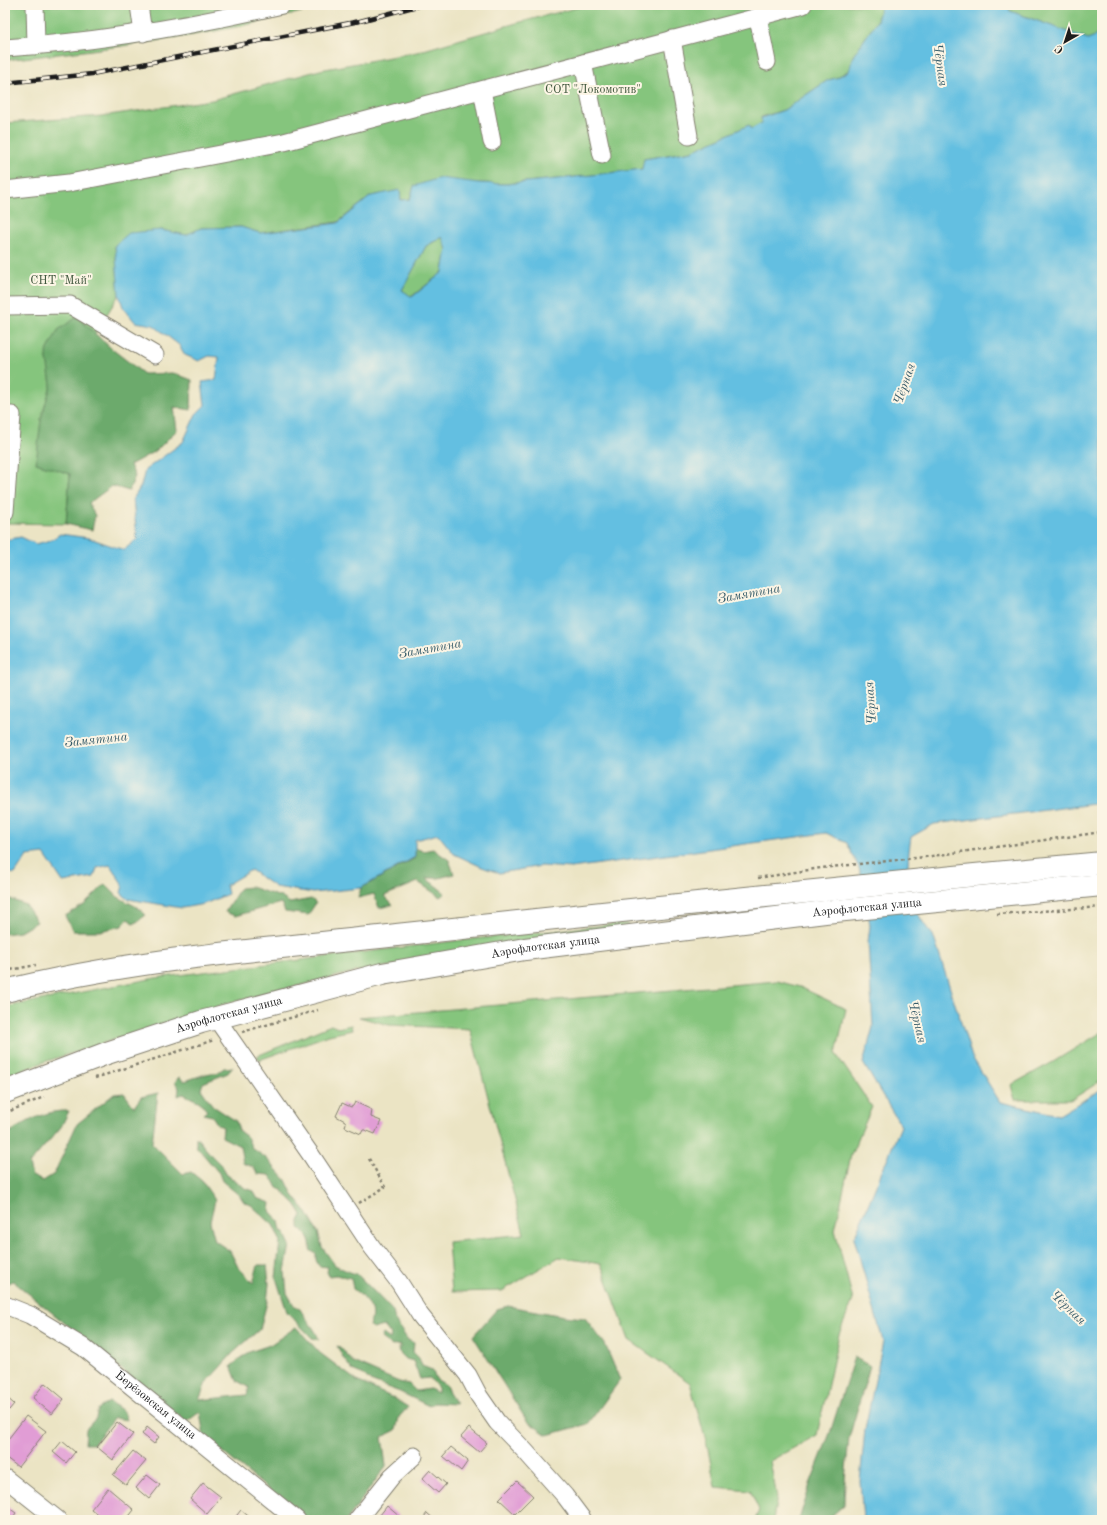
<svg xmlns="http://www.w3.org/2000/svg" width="1107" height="1525" font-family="'Old Standard TT',serif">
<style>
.green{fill:#85c57d;stroke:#50704c}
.forest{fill:#6caa6c;stroke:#446344}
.water{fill:#63bfe1;stroke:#406e7e;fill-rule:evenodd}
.building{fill:#e19dd5}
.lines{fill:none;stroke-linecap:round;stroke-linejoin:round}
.minor-casing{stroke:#848070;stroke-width:19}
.major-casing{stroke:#848070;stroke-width:24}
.path{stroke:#848070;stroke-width:2.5;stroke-dasharray:3 3;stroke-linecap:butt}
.minor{stroke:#fff;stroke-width:17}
.major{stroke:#fff;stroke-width:22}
.rail-casing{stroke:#1c1c1c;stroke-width:4.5}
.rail{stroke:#fcf5e5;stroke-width:3;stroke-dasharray:9;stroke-linecap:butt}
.labels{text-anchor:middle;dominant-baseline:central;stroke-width:4;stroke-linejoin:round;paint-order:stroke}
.park-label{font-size:12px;fill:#41573e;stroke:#fcf5e5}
.street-label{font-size:12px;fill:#1c1c1c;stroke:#fcf5e5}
.water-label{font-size:13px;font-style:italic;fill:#385d6b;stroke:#fcf5e5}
</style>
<rect width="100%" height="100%" fill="#fcf5e5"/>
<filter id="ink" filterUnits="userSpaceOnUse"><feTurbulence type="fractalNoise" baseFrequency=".025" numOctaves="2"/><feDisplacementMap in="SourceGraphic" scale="8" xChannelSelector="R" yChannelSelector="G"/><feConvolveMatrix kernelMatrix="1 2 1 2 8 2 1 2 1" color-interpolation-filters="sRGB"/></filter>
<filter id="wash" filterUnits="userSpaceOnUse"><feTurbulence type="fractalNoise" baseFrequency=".012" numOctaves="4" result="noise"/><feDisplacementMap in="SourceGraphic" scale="16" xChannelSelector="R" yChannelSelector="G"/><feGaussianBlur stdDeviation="0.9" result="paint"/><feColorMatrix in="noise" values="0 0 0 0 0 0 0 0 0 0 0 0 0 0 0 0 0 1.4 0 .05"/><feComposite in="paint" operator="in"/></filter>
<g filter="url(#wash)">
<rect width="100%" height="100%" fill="#ebe4c4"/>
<g class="green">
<path d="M5 5H327C222 35 114 48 5 60Z"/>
<polygon points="587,5 881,5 877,21 853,56 849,70 836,78 828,80 784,110 761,117 762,123 751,129 749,125 692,151 644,159 643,169 567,178 505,184 479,183 414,186 410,199 401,201 400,191 371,196 338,222 260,233 241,227 201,228 186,235 161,230 115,245 119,295 41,419 70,474 66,524 5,523 5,123 102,116 212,100 320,70 417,52 513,24"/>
<polygon points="1007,5 1102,5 1102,33 1088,39 1010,11"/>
<polygon points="443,237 447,249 443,272 411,297 402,290 426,246"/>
<polygon points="626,923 630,926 354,972 225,1004 44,1062 5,1077 5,1007 155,978 454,941"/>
<polygon points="777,981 800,987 846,1009 836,1054 872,1107 851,1155 835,1230 853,1300 839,1334 817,1435 770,1461 777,1497 773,1520 755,1520 759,1510 750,1490 715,1487 708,1449 690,1383 629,1340 601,1264 559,1257 502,1291 452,1292 448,1242 524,1234 470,1029 389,1025 359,1017"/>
<polygon points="331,1025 338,1028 351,1025 352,1030 329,1035 259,1060 257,1056"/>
<polygon points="1102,1032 1102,1080 1071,1100 1015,1100 1011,1085 1053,1062"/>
</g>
<g class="forest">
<polygon points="77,317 112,349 144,374 173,373 192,380 191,410 174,407 177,430 157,450 130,465 135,476 129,491 112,486 89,503 95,516 92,530 66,524 70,474 36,463 41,419 51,385 46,353 58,330"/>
<polygon points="415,848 423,851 433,849 449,860 454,874 439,878 426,878 445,893 440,897 418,882 384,896 393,905 379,908 374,894 358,898 361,888 415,858"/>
<polygon points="105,884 118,897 137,907 146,915 134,924 128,919 122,926 100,931 73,931 65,916 84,905"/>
<polygon points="251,887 281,897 290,903 311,899 316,903 308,915 285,912 281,903 235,916 225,912 240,888"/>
<polygon points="5,897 26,905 37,922 20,932 5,934"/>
<path d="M233 1067 228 1073 203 1083 201 1089 213 1106 236 1121 239 1131 247 1137 252 1148 266 1158 286 1180 293 1195 306 1211 318 1232 322 1247 335 1265 349 1272 357 1274 393 1311 395 1321 408 1340 414 1343 413 1352 419 1358 422 1366 432 1370 436 1379 446 1385 449 1393 456 1404 434 1403 429 1406 400 1392 370 1381 364 1375 352 1370 344 1359 337 1346 340 1347 353 1362 399 1382 409 1384 416 1391 430 1389 438 1393V1388L430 1378 420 1379 413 1361 406 1359 398 1351 401 1345 392 1346 381 1338 383 1334 390 1339 391 1335 384 1326 373 1329 369 1326C377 1308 366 1299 353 1289L351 1278 336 1275 329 1276 327 1272 328 1267 319 1266 316 1260V1254L310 1250C312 1240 306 1233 299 1228V1221L302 1215C299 1210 297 1205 292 1201 287 1195 285 1196 281 1189L277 1188 270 1175 258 1174 253 1167 243 1163 240 1146 222 1137 223 1127 218 1125 212 1116 203 1114 207 1111 200 1102 183 1094 178 1096 179 1088 175 1082 179 1077 184 1081C193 1079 210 1071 217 1073L224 1068Z"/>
<path d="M124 1093 134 1107 141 1097 158 1093 152 1143 183 1174 191 1172 202 1181 215 1200 210 1222 215 1241 230 1251 238 1267 253 1283 258 1265H267L269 1284 267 1302 260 1329 233 1353 206 1383 199 1400 247 1395 249 1387 237 1381 231 1366 249 1352 270 1345 296 1327 320 1353 357 1381 391 1397 408 1407 399 1417 396 1430 382 1437 386 1466 347 1520H306L204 1437 200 1412 186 1422 13 1281 5 1285V1135C27 1122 43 1110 69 1111L61 1127 29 1164 32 1176 43 1181 54 1174 77 1124 114 1094Z"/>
<path d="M196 1137 211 1155 223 1167 226 1174 245 1188 254 1191 257 1198 271 1203 270 1211 279 1221 281 1231 284 1232 290 1245 285 1271 287 1293 295 1307 300 1309C306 1320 316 1329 319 1340L312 1338 287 1312 276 1278 280 1240 273 1225 251 1205 244 1202 240 1196 222 1181 219 1173 196 1146Z"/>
<polygon points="508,1306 564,1316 585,1318 605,1344 620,1380 588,1424 547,1435 527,1421 473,1336 497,1309"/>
<polygon points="854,1357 870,1366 849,1438 845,1481 844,1505 827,1520 799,1520 810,1484 830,1433"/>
<path d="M109 1402C118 1407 125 1410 127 1420L114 1418 94 1444H85L86 1429 96 1418 98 1409Z"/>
</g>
<path class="water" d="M881 5H1007L1010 11 1088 39 1102 33V803L934 824 911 837C905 875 906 905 933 935L972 1057 1000 1102 1059 1115 1102 1089V1520H863L860 1481 865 1429 883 1341 854 1238 901 1126 863 1063 873 1027 868 942 870 926 866 899 859 868 847 843 826 833 571 868 541 866 499 873 482 867 454 854 438 834 415 840V857L361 888 313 893 275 887 251 870 226 885 228 894 204 904 182 908 128 899 121 893 123 885 110 865 97 868 94 877 63 882 44 854 27 856 15 874 5 872V540L21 537 36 544 51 540 60 534 89 538 124 550 137 539 133 499 141 486 145 470 183 442 196 414 205 405 202 382 216 380 219 357 209 356 199 361 185 355 179 345 153 325 135 322 123 307 119 295 115 245 129 233 161 230 186 235 201 228 241 227 260 233 338 223 371 196 400 190 401 200 410 199 414 186 440 178 479 183 505 184 567 178 642 169 644 159 692 151 749 125 751 129 762 123 761 118 784 110 828 80 836 78 849 71 853 56 877 21ZM442 237 447 249 443 272 412 297 402 290 426 246Z"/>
<g id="blocks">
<g class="building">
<polygon points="355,1102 372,1110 371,1117 381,1121 375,1134 365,1130 363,1130 361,1134 345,1127 346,1123 345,1121 336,1116 342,1103 351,1107 353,1106"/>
<polygon points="45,1383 64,1399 52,1414 33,1398"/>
<polygon points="5,1396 14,1404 9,1410 5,1407"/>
<polygon points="26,1416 46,1431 18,1467 5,1457 5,1443"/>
<polygon points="117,1422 133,1434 113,1460 97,1447"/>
<polygon points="147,1427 159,1437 154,1444 142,1434"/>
<polygon points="469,1428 487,1443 479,1452 461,1437"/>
<polygon points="62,1441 75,1452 66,1463 53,1452"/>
<polygon points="451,1447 468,1461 461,1471 443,1456"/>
<polygon points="133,1451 146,1461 126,1485 113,1475"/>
<polygon points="430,1470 446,1484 438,1493 422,1479"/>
<polygon points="147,1475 160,1485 149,1499 136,1488"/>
<polygon points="517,1481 533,1496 515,1514 499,1499"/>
<polygon points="203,1483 221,1497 207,1514 190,1499"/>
<polygon points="108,1488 134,1510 126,1520 98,1520 101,1517 91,1509"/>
<polygon points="5,1505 16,1513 11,1520 5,1520"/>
<polygon points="387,1506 400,1517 397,1520 376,1520"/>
<polygon points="241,1510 253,1520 233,1520"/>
<polygon points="427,1513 435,1520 422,1520"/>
</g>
</g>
</g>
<g filter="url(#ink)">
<use href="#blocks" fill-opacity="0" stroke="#848070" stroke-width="1"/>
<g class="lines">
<g class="minor-casing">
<g id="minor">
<polyline points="35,5 36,46"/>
<polyline points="139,5 143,33"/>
<polyline points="758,17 767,62"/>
<polyline points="672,39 689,136"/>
<path d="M5 48C98 42 191 26 282 5"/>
<polyline points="583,63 602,155"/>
<polyline points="482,90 492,142"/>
<polyline points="5,190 69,183 284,142 803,5"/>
<polyline points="5,306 70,305 155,355"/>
<polyline points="5,415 12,415 5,512"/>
<polyline points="216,1018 311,1155 372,1247 399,1282 420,1315 468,1375 479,1396 497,1422 525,1451 565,1496 583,1520"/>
<path id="s1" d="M5 1305 30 1315 83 1347 297 1520"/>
<polyline points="5,1478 58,1520"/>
<polyline points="357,1520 392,1476 414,1456"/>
</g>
</g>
<g class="major-casing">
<g id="major">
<path d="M5 991C136 958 272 949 406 934 638 909 870 884 1102 863"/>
<path id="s2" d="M5 1092 107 1053 201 1022 382 974 525 949 825 912 1102 885"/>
</g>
</g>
<g class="path">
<polyline points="758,878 821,868 925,857 1102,832"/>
<polyline points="997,914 1102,907"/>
<polyline points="5,971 36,965"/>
<polyline points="242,1032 318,1010"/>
<polyline points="95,1078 214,1040"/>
<polyline points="5,1113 44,1097"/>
<polyline points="359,1203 385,1187 368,1157"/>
</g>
<use href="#minor" class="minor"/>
<use href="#major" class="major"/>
<g class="rail-casing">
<polyline id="rail" points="5,83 92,74 360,21 421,5"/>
</g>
<use href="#rail" class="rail"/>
</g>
</g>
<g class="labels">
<g class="park-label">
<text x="593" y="90">СОТ "Локомотив"</text>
<text x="61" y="281">СНТ "Май"</text>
</g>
<g class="street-label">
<text stroke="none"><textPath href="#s2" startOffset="885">Аэрофлотская улица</textPath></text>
<text stroke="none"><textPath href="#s2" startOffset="561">Аэрофлотская улица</textPath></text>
<text stroke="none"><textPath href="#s2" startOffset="237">Аэрофлотская улица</textPath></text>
<text stroke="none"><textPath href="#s1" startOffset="182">Берёзовская улица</textPath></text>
</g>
<g class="water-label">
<text transform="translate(940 65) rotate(82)">Чёрная</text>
<text transform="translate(905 384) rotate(-71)">Чёрная</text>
<text transform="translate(749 594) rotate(-10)">Замятина</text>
<text transform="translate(430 649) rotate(-10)">Замятина</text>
<text transform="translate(871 703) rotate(-94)">Чёрная</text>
<text transform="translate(96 740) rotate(-6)">Замятина</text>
<text transform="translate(917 1022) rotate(76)">Чёрная</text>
<text transform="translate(1068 1308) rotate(44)">Чёрная</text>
</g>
</g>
<rect width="1107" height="1525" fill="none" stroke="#fcf5e5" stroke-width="20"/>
<g transform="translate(1065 42) rotate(219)" stroke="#fcf5e5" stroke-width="3" paint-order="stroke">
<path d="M0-3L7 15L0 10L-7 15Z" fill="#1c1c1c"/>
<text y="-6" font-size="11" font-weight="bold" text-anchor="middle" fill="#1c1c1c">С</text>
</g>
</svg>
